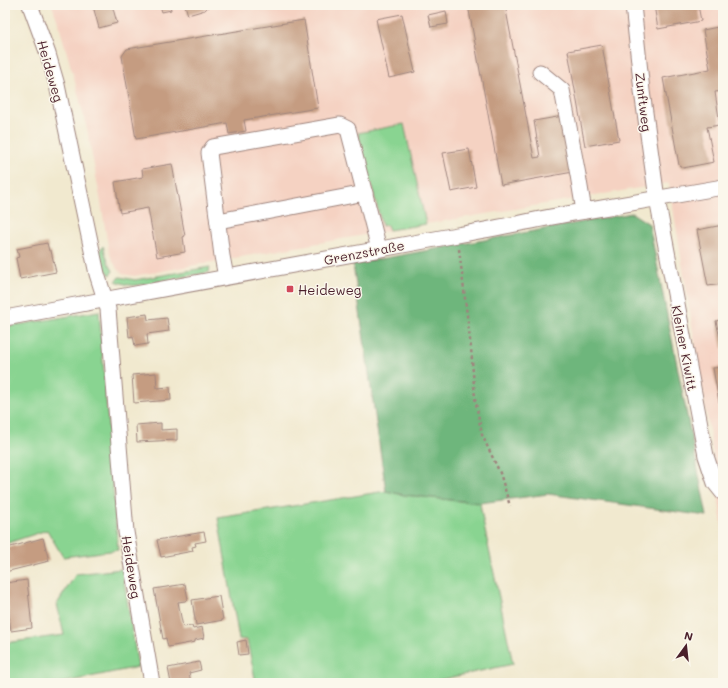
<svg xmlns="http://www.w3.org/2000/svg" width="728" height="688" font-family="Mali,sans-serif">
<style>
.built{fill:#f5d2c2}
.green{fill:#89d491;stroke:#6a7a5e}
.forest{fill:#6eb67b;stroke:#5c6a53}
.building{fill:#c59c81}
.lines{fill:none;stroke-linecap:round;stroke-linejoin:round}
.minor-casing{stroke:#9e847d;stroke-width:17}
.path{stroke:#9e847d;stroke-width:2.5;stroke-dasharray:3 3;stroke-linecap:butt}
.minor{stroke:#fff;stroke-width:15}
.poi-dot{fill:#d1495b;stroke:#fbf7ec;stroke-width:1.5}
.labels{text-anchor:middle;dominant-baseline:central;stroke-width:3;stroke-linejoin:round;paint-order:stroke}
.street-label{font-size:13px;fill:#4a1f2b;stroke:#fbf7ec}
.poi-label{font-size:13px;fill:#4a1f2b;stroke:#fbf7ec;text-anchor:start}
</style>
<rect width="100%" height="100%" fill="#fbf7ec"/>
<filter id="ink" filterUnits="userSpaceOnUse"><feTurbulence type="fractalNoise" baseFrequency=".025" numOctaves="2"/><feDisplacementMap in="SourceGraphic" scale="8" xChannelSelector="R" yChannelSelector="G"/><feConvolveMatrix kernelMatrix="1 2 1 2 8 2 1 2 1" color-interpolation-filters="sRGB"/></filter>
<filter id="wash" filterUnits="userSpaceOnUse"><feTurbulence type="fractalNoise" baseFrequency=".012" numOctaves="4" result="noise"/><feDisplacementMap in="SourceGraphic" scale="16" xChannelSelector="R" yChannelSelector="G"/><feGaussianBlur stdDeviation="0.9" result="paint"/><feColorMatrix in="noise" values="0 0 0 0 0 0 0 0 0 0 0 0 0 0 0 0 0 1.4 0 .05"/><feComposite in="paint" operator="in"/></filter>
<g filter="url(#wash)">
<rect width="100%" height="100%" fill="#f1e9cf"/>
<polygon class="built" points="52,5 723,5 723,533 712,448 669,183 426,224 134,276 128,275 123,274 117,268 112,260 109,252 100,197 87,129 74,78 58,22"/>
<g class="green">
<polygon points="404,124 426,224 389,230 387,225 382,226 358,133"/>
<path d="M103 246 108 262 113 271 110 275C104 267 94 255 103 246Z"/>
<path d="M210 267 209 272 138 285C130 286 124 284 116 281L118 278 120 277 135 280Z"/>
<polygon points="99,311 118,550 63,557 47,530 5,544 5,327"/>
<polygon points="386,491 404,495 480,503 483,521 513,664 425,683 256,683 247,640 239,639 218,518"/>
<polygon points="122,569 138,667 61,683 6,683 5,643 64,635 57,604 76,574"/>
</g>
<polygon class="forest" points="632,213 649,224 707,516 548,494 480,503 404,495 386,491 353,264"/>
<g id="blocks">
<g class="building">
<polygon points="97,5 112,5 117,23 99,28 93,6"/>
<polygon points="160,5 170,5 171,10 162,12"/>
<polygon points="185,5 210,5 205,10 188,15"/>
<polygon points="468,5 505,5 534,158 540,157 534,121 563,116 573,172 501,185"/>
<polygon points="654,5 698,5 701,21 658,29"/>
<polygon points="446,11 448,24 431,27 428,15"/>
<polygon points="402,14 415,72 389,78 376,19"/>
<polygon points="304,20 318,108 244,120 246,131 229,134 227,123 136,139 122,56 127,49"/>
<polygon points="723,26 723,91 715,92 720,125 707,127 714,162 683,168 679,165 663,78 710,69 703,30"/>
<polygon points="602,45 619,140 585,146 568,51"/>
<polygon points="469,149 476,187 451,192 443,153"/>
<polygon points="172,164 185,236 183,237 185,252 157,257 148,208 120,213 115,182 143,177 142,169"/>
<polygon points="723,225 723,284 708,286 697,230"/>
<polygon points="47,243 49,251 51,251 56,272 20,279 16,258 19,257 17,249"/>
<polygon points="147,314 148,320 167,318 169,331 147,334 148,344 135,346 133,336 129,337 127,317"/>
<polygon points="723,319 723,348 722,348 716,321"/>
<polygon points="723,367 723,401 719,402 713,368"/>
<polygon points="156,373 157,388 170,387 171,400 134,403 132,375"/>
<polygon points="161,423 161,430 177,429 177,440 137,442 136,425"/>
<polygon points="204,532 206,541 195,543 196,546 192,547 193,551 161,557 157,540"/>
<polygon points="43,538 49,561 5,572 5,555 9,554 7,548"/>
<polygon points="27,580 32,628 11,631 5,583"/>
<polygon points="185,584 188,599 185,601 178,602 183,627 192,626 193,629 202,627 204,638 195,640 195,642 168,647 166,638 163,639 154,589"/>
<polygon points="219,596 223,620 196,625 192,600"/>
<polygon points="246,640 248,654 239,655 237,642"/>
<polygon points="199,662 201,670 189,673 191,683 171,683 168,668"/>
</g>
</g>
</g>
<g filter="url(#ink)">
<use href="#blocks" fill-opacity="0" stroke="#9e847d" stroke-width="1"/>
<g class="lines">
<g class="minor-casing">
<g id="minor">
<polyline points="30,5 48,54 57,85 97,274 108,309 126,532 152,683"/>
<polyline points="633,5 642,91 657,199 706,456 715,483 723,493"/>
<polyline points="540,72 562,90 578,175 584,211"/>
<polyline points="218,221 365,193"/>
<polyline points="226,277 222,256 209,153 213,147 340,125 348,129 379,249"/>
<path d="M5 318 457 235C500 228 542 218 585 211 631 203 677 195 723 187"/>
</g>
</g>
<polyline class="path" points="459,249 471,348 475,398 482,435 500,473 510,506"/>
<use href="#minor" class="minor"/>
</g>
</g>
<rect class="poi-dot" x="286" y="285" width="8" height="8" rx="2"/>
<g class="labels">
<g class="street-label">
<text transform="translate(51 71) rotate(74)">Heideweg</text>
<text transform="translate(644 102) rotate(83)">Zunftweg</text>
<text transform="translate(364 252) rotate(-11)">Grenzstraße</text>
<text transform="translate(685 348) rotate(79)">Kleiner Kiwitt</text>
<text transform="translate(132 567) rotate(81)">Heideweg</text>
</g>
<g class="poi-label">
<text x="298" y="289">Heideweg</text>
</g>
</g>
<rect width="728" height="688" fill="none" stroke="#fbf7ec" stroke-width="20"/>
<g transform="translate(686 646) rotate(15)" stroke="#fbf7ec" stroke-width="3" paint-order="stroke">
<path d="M0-3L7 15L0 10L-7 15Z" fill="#4a1f2b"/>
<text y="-6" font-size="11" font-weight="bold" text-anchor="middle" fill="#4a1f2b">N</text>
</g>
</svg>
